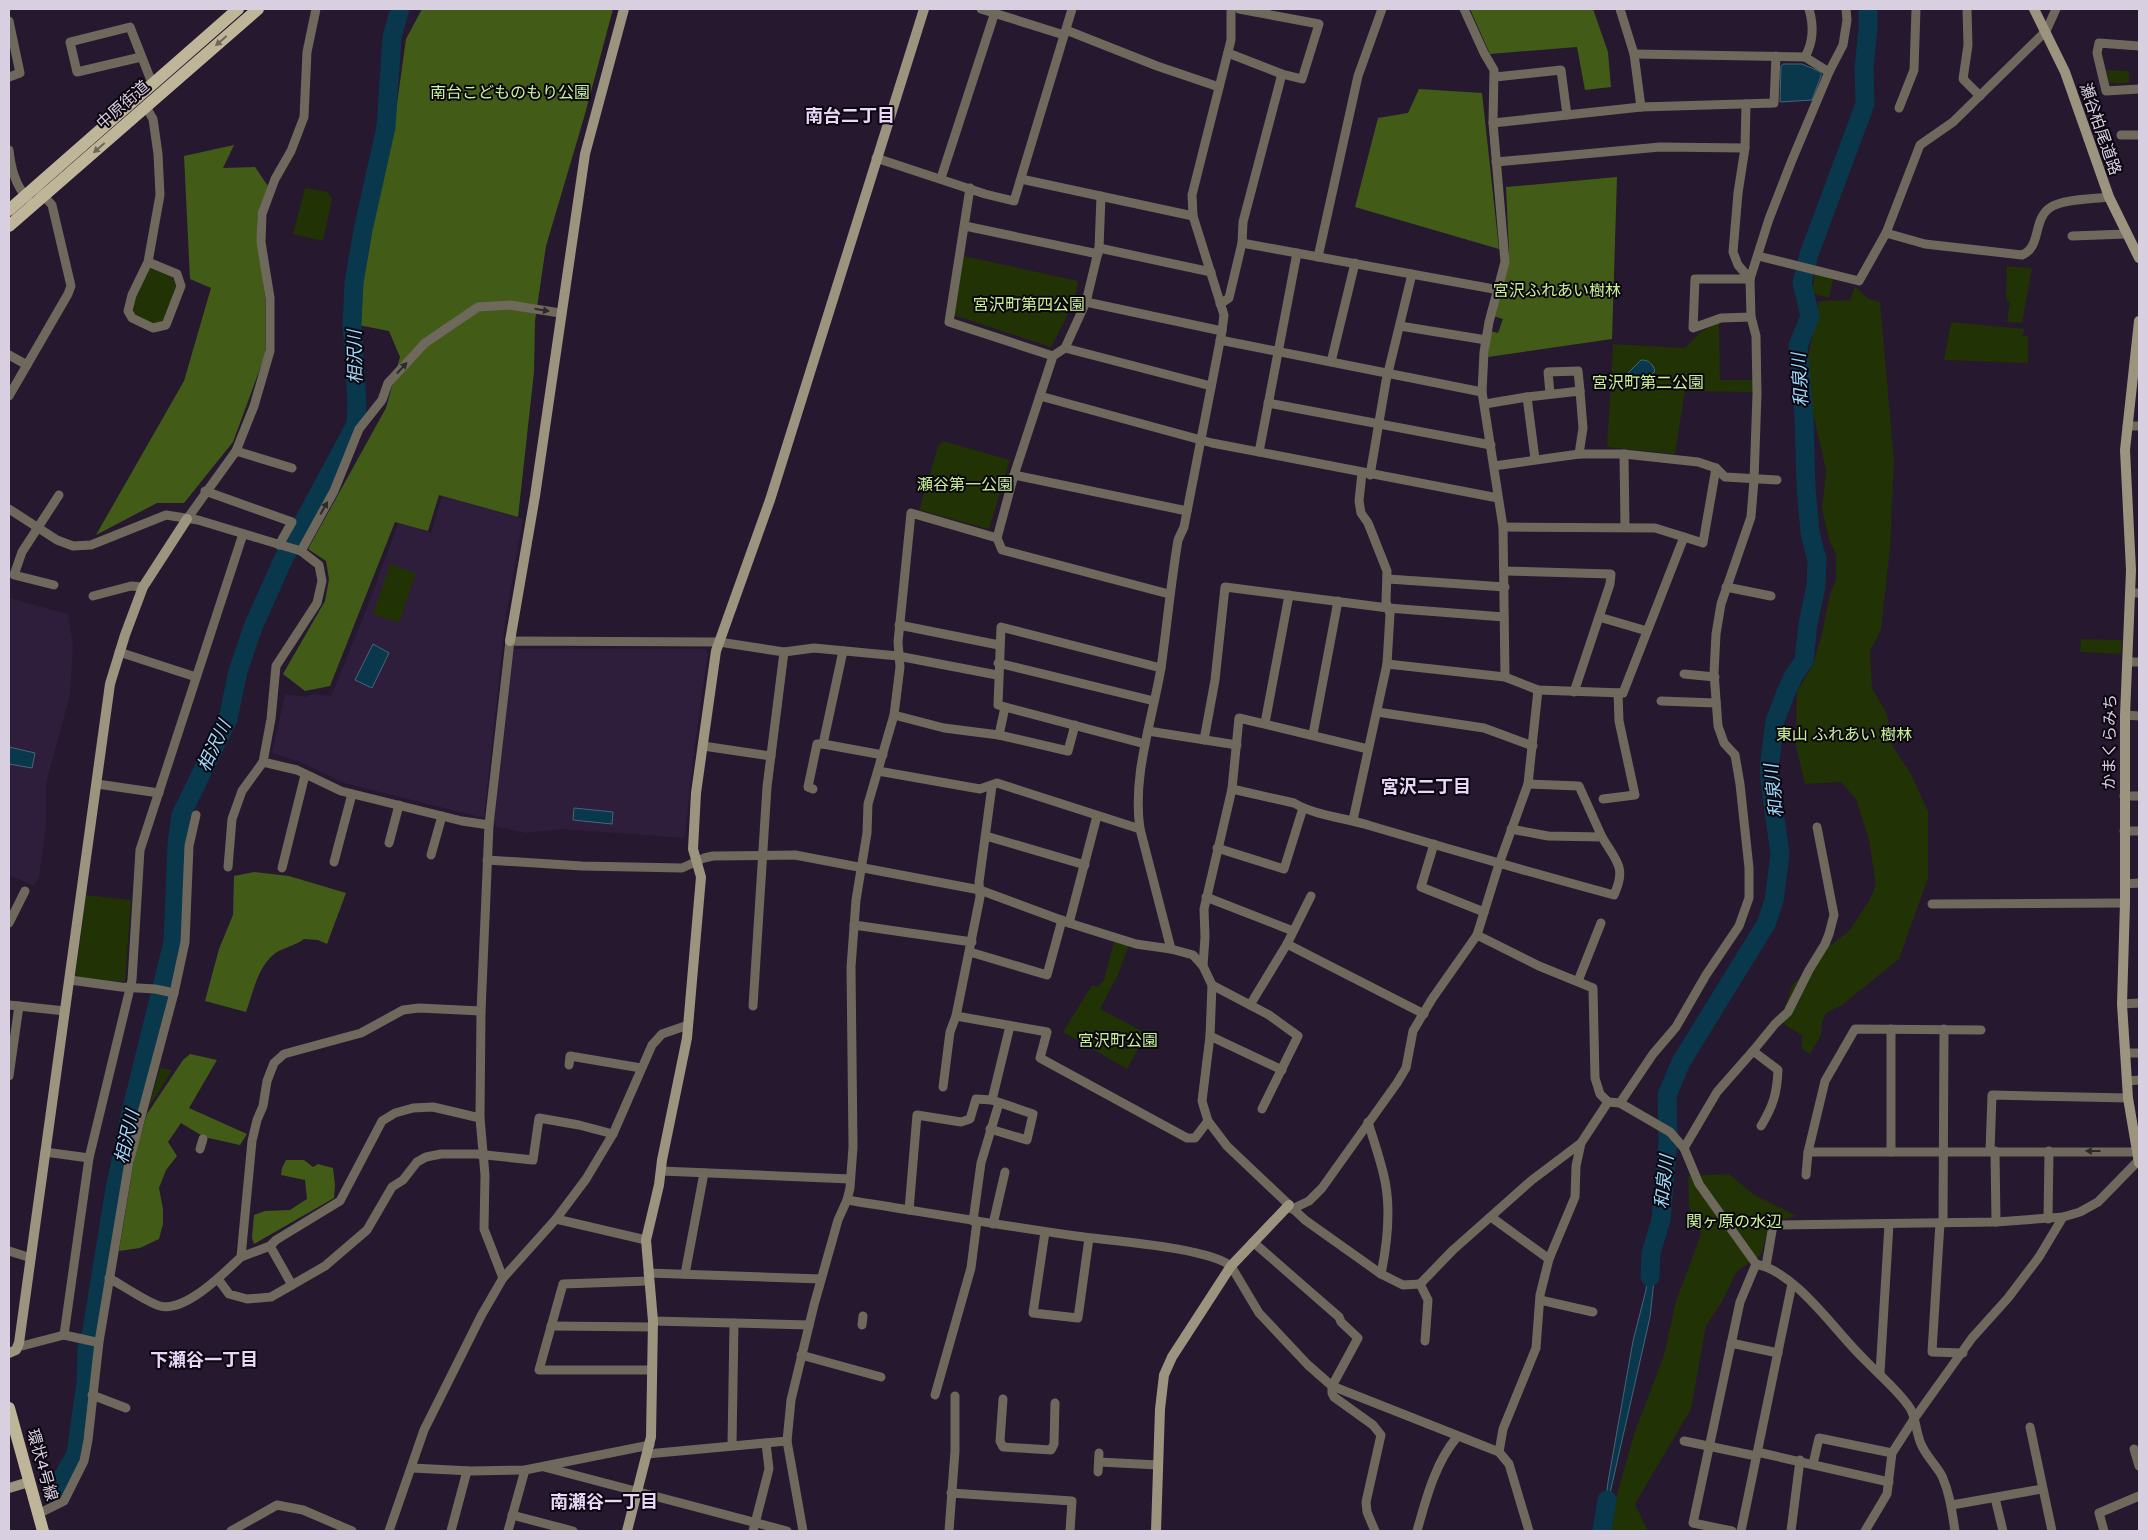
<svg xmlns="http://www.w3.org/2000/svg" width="2148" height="1540" font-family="'Varela Round','Noto Sans JP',sans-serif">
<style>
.built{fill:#2e1e3b}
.green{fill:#213205}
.forest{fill:#425c18}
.water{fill:#09374c;stroke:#476578}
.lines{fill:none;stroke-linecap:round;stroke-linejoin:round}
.river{stroke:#09374c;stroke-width:19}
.street{stroke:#6e695c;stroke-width:9}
.secondary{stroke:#9c947f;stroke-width:10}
.primary{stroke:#bfb599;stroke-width:12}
.oneway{fill:#6e665b}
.oneway2{fill:#2e292b}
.labels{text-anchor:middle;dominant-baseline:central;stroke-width:4;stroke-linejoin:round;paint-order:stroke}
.park-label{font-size:16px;fill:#c9f394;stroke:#0b0610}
.street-label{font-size:16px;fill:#d8d0e0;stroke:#0b0610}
.neighbourhood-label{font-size:18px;font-weight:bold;fill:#e8d7f7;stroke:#0b0610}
.water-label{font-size:18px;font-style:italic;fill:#9ddafb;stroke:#0b0610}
</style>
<rect width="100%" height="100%" fill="#25182f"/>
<g class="built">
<polygon points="442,496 523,519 506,615 484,818 344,783 300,762 272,753 285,694 307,697 311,694 331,696 365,613 399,521 431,533"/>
<polygon points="9,598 68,614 73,645 70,695 46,783 46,826 39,877 34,886 9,875"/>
<polygon points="514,649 705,649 708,652 694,750 685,838 561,829 527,833 497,827 494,823"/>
</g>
<g class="green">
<polygon points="2106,70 2129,71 2129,83 2109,83"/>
<polygon points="305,188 328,192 332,199 323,241 293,234"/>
<polygon points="964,256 1078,281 1074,303 1051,347 950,314"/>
<polygon points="2007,266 2032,268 2022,323 2007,322 2010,302 2006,300"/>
<path d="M150 268 172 277 176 285 164 321 154 324 135 315C128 301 144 281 150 268Z"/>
<polygon points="1815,274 1833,279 1829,298 1812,293"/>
<polygon points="1855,286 1867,298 1880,302 1894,461 1890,549 1881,630 1870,651 1872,688 1887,714 1893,747 1911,774 1928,811 1928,878 1899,959 1842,1005 1826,1013 1822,1022 1821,1035 1810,1054 1802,1049 1802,1035 1786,1026 1781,1018 1792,986 1828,947 1849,931 1869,901 1876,885 1869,840 1856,799 1841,782 1805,784 1796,747 1797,691 1812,667 1822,634 1830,594 1836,580 1836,554 1829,540 1822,509 1826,470 1813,413 1807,363 1819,301 1850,300"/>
<polygon points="1719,322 1720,380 1754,380 1753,392 1685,391 1675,454 1607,447 1613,344 1685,348 1699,333"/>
<polygon points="1951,322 2025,329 2022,336 2028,336 2028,363 1944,360"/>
<polygon points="943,441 1010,460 989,529 919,510 938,446"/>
<polygon points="390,564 416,573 399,623 373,614"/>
<polygon points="2081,639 2122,640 2121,654 2080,652"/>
<polygon points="86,895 131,900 125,982 75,977"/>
<polygon points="1114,941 1129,945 1117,977 1100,1009 1146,1033 1127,1069 1063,1032 1092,985 1098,987 1104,980"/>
<polygon points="160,1068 172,1070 149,1107"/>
<polygon points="1729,1174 1753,1194 1797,1216 1770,1222 1761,1255 1737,1271 1722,1302 1706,1326 1691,1409 1635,1504 1648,1531 1610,1531 1615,1502 1634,1434 1664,1355 1676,1301 1701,1234 1689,1207 1688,1176"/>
</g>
<g class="forest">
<polygon points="422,9 613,9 585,114 546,246 535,321 534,372 518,517 439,495 428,531 395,522 330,686 305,691 283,674 325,601 329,579 326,561 308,549 386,408 400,357 389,331 348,323 370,193 395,118 406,39"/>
<polygon points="1470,9 1593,9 1608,52 1611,87 1585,90 1577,47 1490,54"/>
<polygon points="1419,89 1482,93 1499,249 1355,207 1378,118 1408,113"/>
<polygon points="234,145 223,168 255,167 268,186 257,216 259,250 265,296 265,355 233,442 184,503 157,503 96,535 184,381 211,288 190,279 184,156"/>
<polygon points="1617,177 1612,339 1488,357 1490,331 1498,333 1503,319 1493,316 1509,252 1506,187"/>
<path d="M254 872 289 876 346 893 327 944 318 940 304 939C295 946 281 948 273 955 257 969 253 993 246 1012L205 1001 219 949 233 915 234 876Z"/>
<polygon points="190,1054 217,1060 189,1108 247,1134 240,1145 204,1137 181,1123 168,1142 177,1156 166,1170 159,1188 163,1209 163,1224 159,1239 140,1248 119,1251 135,1154 147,1114 183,1060"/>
<polygon points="286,1160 304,1160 313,1167 318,1164 333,1168 335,1185 334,1198 254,1244 252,1238 254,1215 265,1211 290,1210 307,1199 305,1180 281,1175 282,1168"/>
</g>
<g class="water">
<polygon points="1783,64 1802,64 1821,72 1821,76 1812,100 1780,102 1781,66"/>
<path d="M1641 360C1649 360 1652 363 1655 371L1638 388 1630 386 1625 376Z"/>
<polygon points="373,644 389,653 372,688 355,680"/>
<polygon points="9,747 35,753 32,768 9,764"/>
<polygon points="574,808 613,812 612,824 573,820"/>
<polygon points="1651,1253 1655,1271 1650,1317 1603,1524 1608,1482 1633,1341 1646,1290 1649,1259"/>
</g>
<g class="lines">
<g class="river">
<polyline points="1650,1277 1651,1253 1661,1220 1668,1141 1667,1095 1681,1062 1766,924 1774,901 1780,854 1771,790 1769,768 1772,745 1775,721 1786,692 1794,675 1804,661 1808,624 1816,586 1817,560 1810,533 1806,488 1804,415 1798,346 1810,316 1802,283 1809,254 1865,104 1864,68 1868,28 1868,9"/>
<polyline points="53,1495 76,1454 86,1382 87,1349 92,1330 115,1189 131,1112 173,942 177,844 181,815 228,719 238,671 253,627 283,560 356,424 357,402 352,324 354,283 363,230 386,127 392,37 400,9"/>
<polyline points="1602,1531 1607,1500"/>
</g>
<g class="street">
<polyline points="981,9 1064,35"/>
<polyline points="1464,9 1484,53 1494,70 1493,123 1505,262 1489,322 1484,352 1482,392 1503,527 1505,677"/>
<polyline points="1620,9 1634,54 1641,107"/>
<path d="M1846 9 1847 20 1843 45 1829 72 1792 160 1769 219 1750 279 1751 317 1756 336 1757 394 1754 480 1751 517 1721 604 1716 634 1714 673 1718 726 1724 743 1735 755 1740 784 1749 868V898L1739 926 1706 975 1676 1027 1653 1054 1620 1103 1670 1132 1684 1148 1699 1184 1756 1264C1796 1272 1834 1330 1863 1358 1878 1374 1897 1389 1910 1408 1916 1418 1916 1433 1921 1444 1926 1456 1936 1465 1942 1476 1950 1494 1952 1512 1955 1531"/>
<polyline points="1967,9 1968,45 1963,79 1980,96"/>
<polyline points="9,21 20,73 9,77"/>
<polyline points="1066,30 1157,66 1219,87"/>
<polyline points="2139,46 2099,43 2097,53 2106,91 2139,89"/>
<polyline points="1228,53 1282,74 1302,79 1319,24 1239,9"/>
<polyline points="1634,54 1805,57 1829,72"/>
<polyline points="141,57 77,72 70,42 130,27 152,83"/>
<path d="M1805 57C1814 41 1814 26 1809 9"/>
<polyline points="1495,77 1561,70 1567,115"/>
<polyline points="1746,104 1745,148 1738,193 1733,252 1738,265 1750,279"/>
<polyline points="146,107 153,119 158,154 160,195 148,262 132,295 128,311 132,318 153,328 166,325 181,286 177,274 148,262"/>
<polyline points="1899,108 1914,70 1916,9"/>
<polyline points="1493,123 1641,107 1774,103 1776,56"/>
<polyline points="2121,135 2139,135"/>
<path d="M9 150C11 168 15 185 28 199"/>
<polyline points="876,158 985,194 1014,201 1072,9"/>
<polyline points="1496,162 1660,147 1745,148"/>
<polyline points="941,178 996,9"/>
<polyline points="1021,179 1193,216"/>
<polyline points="970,188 949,322 1053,356"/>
<polyline points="965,226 1098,254"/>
<path d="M1886 233 1925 244 2022 255C2042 247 2032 219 2051 207 2063 199 2094 199 2109 197"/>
<polyline points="2072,236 2126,234"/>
<polyline points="1242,243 1499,290"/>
<polyline points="1099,248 1211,272"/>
<polyline points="1758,256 1859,281 1886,233 1920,145 1953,122 2046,31 2056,9"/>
<polyline points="1318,257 1358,76 1382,9"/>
<polyline points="1750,279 1695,279 1693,328 1721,318 1751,317"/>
<polyline points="1086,302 1222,331"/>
<polyline points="1220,304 1229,298 1242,243 1243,222 1282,74"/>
<polyline points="1400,326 1486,340"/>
<polyline points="1220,340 1482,392"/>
<polyline points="1065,348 1211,386"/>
<polyline points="9,355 27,365"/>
<polyline points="1331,362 1355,263"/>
<polyline points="1550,393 1548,372 1578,371 1580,391"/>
<polyline points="9,396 68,294 71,286 52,205 41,193"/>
<polyline points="1040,396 1212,443 1498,498"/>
<polyline points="1527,397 1535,459"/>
<polyline points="1268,403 1491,445"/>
<polyline points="1485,404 1527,397 1580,391 1583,428 1579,454"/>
<polyline points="2127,426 2139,426"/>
<polyline points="236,451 292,468"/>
<polyline points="1259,452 1297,253"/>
<polyline points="1624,454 1625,527"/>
<polyline points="1494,466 1579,454 1624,454 1698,462 1716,468 1725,477 1777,480"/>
<polyline points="1014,475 1187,511"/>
<polyline points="1370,475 1386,381 1412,274"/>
<polyline points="205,491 292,522 279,545"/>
<polyline points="9,509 57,540 73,546 91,545 166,515 198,520 301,551 319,565 322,581 317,603 276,666 271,719 263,762 297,770 341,791 462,821 489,825 481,1011 480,1118 485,1175 484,1229 503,1278"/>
<polyline points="187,519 236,451 254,406 270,351 270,298 261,242 262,214 275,179 291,151 304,117 307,52 316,9"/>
<polyline points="1503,527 1655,528 1684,537"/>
<polyline points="997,538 1014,475 1053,356 1065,348 1086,302 1099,248 1101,196"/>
<polyline points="301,551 334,491 359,429 382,400 388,383 425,343 478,307 510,305 560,313"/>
<polyline points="1504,571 1611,574 1610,584 1574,692"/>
<polyline points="1388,579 1505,587"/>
<polyline points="54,585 14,575 22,552 59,495"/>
<polyline points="1726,587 1771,596"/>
<polyline points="2131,593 2139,593"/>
<polyline points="93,596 131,586 143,587"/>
<polyline points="1599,617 1647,631"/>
<polyline points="899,625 999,645"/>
<polyline points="843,651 823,744 883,755"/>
<polyline points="119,652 196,677"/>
<polyline points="2127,662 2139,662"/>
<polyline points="998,663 1154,701"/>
<polyline points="1387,664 1505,677 1538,690 1623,693 1684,537 1703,543 1716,468"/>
<polyline points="1684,674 1715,677"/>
<polyline points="1661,701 1716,703"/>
<polyline points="1005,707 1145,744"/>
<polyline points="1377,712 1484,728 1533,746"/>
<polyline points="894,715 944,728 999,735 1068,751 1075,725"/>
<polyline points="2125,715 2139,716"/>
<polyline points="1265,723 1289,595"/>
<polyline points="1148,731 1237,745"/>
<polyline points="1313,734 1338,601"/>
<polyline points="999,735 1005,707 998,705 1001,627 1161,668"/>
<polyline points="1204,740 1215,680 1225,587 1388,608 1504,617"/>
<polyline points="703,746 771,756"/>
<polyline points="878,771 980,789 997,783 1140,829"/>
<polyline points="97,784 159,793"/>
<polyline points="1528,784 1579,786 1602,837"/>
<polyline points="813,789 808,787 817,744 823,744"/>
<path d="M1232 789 1294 803C1316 816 1347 818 1371 826 1452 850 1533 873 1614 895 1627 867 1616 861 1602 837L1548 836 1511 829"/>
<polyline points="2124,796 2139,796"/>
<polyline points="1603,799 1635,795 1619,721 1618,693"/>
<polyline points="1353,820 1387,664 1390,614 1386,602 1387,571 1368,523 1361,513 1359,501 1362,473"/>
<polyline points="489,825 510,641 719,642 784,652 814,648 898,656 997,675"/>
<polyline points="2124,831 2139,831"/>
<polyline points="986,836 1085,865"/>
<polyline points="389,843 399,805"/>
<polyline points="1434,844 1421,887 1484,912"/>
<polyline points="1217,848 1284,869 1303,808"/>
<polyline points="431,855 442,816"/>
<polyline points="487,860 582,866 682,868 704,858 713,856 795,855 980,890 1069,923 1136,944 1171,949 1193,955 1203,966 1212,985 1210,1036 1202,1101 1208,1121 1227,1146 1305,1220 1381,1274 1403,1285 1420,1284 1428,1300 1425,1341"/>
<polyline points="334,862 352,794"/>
<polyline points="228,867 232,819 242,791 263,762"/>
<polyline points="282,868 305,775"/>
<polyline points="2125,884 2139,883"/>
<polyline points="1206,897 1293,931"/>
<polyline points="1932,904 2125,903"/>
<polyline points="9,923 25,891"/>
<polyline points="1069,923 1097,816"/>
<polyline points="854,925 972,942"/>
<polyline points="1477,935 1539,966 1593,988 1595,1078 1600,1094 1608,1102"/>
<polyline points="1287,944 1311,896"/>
<path d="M1171 949 1140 829C1132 776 1152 721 1161 668 1167 625 1171 582 1178 540L1184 527 1222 331 1224 315 1193 216 1192 195 1231 40V9"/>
<polyline points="970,952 1047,975 1062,920"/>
<polyline points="1203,966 1205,937 1204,909 1232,789 1239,718 1368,749"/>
<polyline points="70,980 121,987 155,989 174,993"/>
<polyline points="1578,981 1601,923"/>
<polyline points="1212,985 1250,1005 1287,944 1424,1014"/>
<polyline points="2122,1004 2139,1003"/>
<polyline points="9,1005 65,1011"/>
<polyline points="1250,1005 1269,1015 1298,1036 1262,1109"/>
<polyline points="753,1006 767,787 784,652"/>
<polyline points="956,1016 1047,1032 1040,1058 1187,1138 1195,1138 1208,1121"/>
<polyline points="1891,1029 1891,1152"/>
<polyline points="1210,1036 1282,1070"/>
<polyline points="1753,1051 1775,1024 1788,1012 1809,970 1825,944 1829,934 1834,915 1817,827"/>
<polyline points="2125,1053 2139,1053"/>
<polyline points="569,1065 570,1056 641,1068"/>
<polyline points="9,1076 19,1006"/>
<polyline points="2127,1081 2139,1080"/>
<polyline points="943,1087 950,1032 956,1016 980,897 979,882 992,786"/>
<polyline points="992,1100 1010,1026"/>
<path d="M1368 1122C1374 1142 1381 1161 1385 1181 1391 1211 1387 1245 1381 1274"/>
<path d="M1684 1148 1717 1092 1753 1051 1778 1070C1777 1094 1773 1106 1761 1126"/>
<polyline points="200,1149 203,1139"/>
<polyline points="1990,1151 1992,1095 2128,1098"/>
<polyline points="1995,1151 1996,1222"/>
<polyline points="45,1152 89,1158"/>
<polyline points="1808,1152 2137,1152"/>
<polyline points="661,1171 850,1179"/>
<polyline points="1806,1175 1808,1152 1825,1081 1855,1029 1981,1030"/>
<path d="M847 1200C923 1212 999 1225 1076 1236 1111 1241 1206 1247 1231 1266L1259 1313 1308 1365 1332 1386 1499 1452 1509 1464 1529 1531"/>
<polyline points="1292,1209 1309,1201 1322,1188 1397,1083 1406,1068 1413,1031 1432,999 1477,935 1499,864 1528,784 1538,690"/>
<polyline points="909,1210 917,1115 961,1122 970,1119 976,1099 992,1100 1033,1114 1027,1140 990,1129"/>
<polyline points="1491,1217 1549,1259"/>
<polyline points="556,1219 646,1240"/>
<polyline points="2048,1219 2049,1151"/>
<polyline points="973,1221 981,1163 999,1103"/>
<polyline points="1940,1223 1932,1352 1963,1353"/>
<polyline points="1943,1223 1944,1029"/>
<polyline points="993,1224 1005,1172"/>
<polyline points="1045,1232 1033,1313 1078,1318 1089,1238"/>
<polyline points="1253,1242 1339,1317 1341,1322 1358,1338 1332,1386 1332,1393 1334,1397 1373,1425 1381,1435 1366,1502 1367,1512 1375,1531"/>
<polyline points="270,1246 292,1285"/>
<polyline points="9,1251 31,1258"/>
<polyline points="241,1257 270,1246 276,1240 340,1201 382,1121 395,1113 413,1108 433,1107 480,1118"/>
<polyline points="1766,1266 1773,1225 1996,1222 2063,1217 2080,1212 2098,1202 2139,1160"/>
<polyline points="648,1273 821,1279"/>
<polyline points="685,1274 704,1173"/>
<path d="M109 1278C122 1285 148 1303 160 1306 185 1313 225 1272 241 1257L252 1141 257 1120 263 1106 267 1081 274 1063 284 1054 361 1033 403 1010 419 1008 481 1011"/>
<polyline points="218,1279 229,1294 247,1299 271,1297 325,1266 367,1230 392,1187 403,1180 417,1162 426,1157 441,1154 476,1154 533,1160 539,1118 579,1125 613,1134"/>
<polyline points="648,1281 563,1284 539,1370 652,1370"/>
<polyline points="1420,1284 1453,1250 1532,1180 1581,1143 1608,1102 1620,1103"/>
<polyline points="1540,1300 1593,1312"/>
<polyline points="653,1321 809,1325"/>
<polyline points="862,1325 863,1316"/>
<polyline points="551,1326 652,1327"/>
<polyline points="64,1335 89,1158 132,980 140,850 243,534"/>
<polyline points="1731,1343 1778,1353"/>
<polyline points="18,1347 64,1335 96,1342"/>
<polyline points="801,1355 881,1377"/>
<polyline points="1880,1373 1889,1224"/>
<polyline points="92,1395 126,1408"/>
<polyline points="935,1395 971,1268 977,1221"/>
<polyline points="1003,1399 1000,1441 1003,1447 1051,1450 1054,1444 1055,1403"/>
<polyline points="2030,1427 2052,1531"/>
<polyline points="1684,1441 1756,1456"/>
<polyline points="732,1445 734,1323"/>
<polyline points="2134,1449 2139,1466"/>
<polyline points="1499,1452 1503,1429 1536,1348 1540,1295 1549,1259 1575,1197 1576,1166 1581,1143"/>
<polyline points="1757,1452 1889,1482"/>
<polyline points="647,1454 787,1441"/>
<polyline points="1099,1462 1158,1465"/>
<polyline points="1813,1464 1819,1438 1892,1453"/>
<polyline points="544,1467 787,1531"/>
<polyline points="412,1468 471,1471 525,1470 650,1445"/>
<polyline points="1098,1472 1099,1453"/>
<polyline points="951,1493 1072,1501 1070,1531"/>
<polyline points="1995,1498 2003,1531"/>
<polyline points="1952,1505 2042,1489"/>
<polyline points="38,1514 64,1501 84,1461 88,1440 99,1342 129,1162 174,993 185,942 189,846 196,815"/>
<polyline points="512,1515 573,1531"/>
<polyline points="231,1531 277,1505 303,1510 352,1531"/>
<polyline points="389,1531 424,1430 481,1316 503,1278 556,1219 586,1179 613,1134 652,1045 662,1034 688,1025"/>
<polyline points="451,1531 467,1471"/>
<polyline points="508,1531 525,1470"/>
<polyline points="753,1531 769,1469 766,1443"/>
<polyline points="803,1531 787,1441 791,1400 814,1305 838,1220 847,1200 850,1188 853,1147 851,967 856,900 867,833 868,804 894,715 900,667 898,642 911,513 997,538 1002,550 1169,594"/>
<polyline points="949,1531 955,1451 955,1396"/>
<path d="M1417 1531C1426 1499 1435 1463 1457 1437"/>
<polyline points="1732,1531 1693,1523 1740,1302 1756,1264"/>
<polyline points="1741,1531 1792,1284"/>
<polyline points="1791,1531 1800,1460"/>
<polyline points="1865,1531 1887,1494 1892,1453 1914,1419 1972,1338 2008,1298 2039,1257 2063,1217"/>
<polyline points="2104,1531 2099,1513 2139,1496"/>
</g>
<g class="secondary">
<polyline points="2034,9 2065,72 2109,197 2139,258"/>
<polyline points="2139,321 2125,450 2131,570 2125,715 2125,903 2122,1004 2128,1098 2139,1163"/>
<polyline points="510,641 535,496 585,154 624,9"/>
<polyline points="9,1353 16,1350 19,1343 110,684 125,635 143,587 187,519"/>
<polyline points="9,1488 29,1482"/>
<polyline points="627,1531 651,1437 653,1321 646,1240 659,1185 662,1160 687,1038 701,877 693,849 696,793 716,651 770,500 924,9"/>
<polyline points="1156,1531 1160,1409 1164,1375 1172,1357 1231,1266 1289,1205"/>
</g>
<g class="primary">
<polyline points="9,210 238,9"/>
<polyline points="9,226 258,9"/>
<polyline points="9,1408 43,1531"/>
</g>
</g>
<defs><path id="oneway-solid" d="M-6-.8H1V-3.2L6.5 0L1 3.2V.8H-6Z" transform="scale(1.25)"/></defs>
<g class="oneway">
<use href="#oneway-solid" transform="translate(221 41) rotate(139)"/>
<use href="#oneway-solid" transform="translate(99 148) rotate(139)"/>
</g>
<g class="oneway2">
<use href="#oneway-solid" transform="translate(542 310) rotate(9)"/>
<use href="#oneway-solid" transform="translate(402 368) rotate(-47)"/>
<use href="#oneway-solid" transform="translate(324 508) rotate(-61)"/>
<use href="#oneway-solid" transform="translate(2093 1151) rotate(-180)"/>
</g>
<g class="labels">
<g class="park-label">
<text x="510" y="93">南台こどものもり公園</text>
<text x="1557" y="291">宮沢ふれあい樹林</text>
<text x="1029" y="305">宮沢町第四公園</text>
<text x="1648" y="383">宮沢町第二公園</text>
<text x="965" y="485">瀬谷第一公園</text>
<text x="1844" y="735">東山 ふれあい 樹林</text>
<text x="1118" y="1041">宮沢町公園</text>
<text x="1734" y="1222">関ヶ原の水辺</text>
</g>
<g class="street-label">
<text transform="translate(123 105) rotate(-41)">中原街道</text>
<text transform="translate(2100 129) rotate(71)">瀬谷柏尾道路</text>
<text transform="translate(2110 742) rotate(-89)">かまくらみち</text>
<text transform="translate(42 1465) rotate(74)">環状4号線</text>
</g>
<g class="neighbourhood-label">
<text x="850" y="116">南台二丁目</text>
<text x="1426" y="787">宮沢二丁目</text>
<text x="204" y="1360">下瀬谷一丁目</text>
<text x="604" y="1502">南瀬谷一丁目</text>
</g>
<g class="water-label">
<text transform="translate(355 357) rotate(-91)">相沢川</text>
<text transform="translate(1800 380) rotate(-93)">和泉川</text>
<text transform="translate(214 746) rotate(-65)">相沢川</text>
<text transform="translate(1774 791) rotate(-96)">和泉川</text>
<text transform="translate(127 1137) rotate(-77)">相沢川</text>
<text transform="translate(1664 1182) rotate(-84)">和泉川</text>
</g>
</g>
<rect width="2148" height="1540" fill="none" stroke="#d8d0e0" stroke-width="20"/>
</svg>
